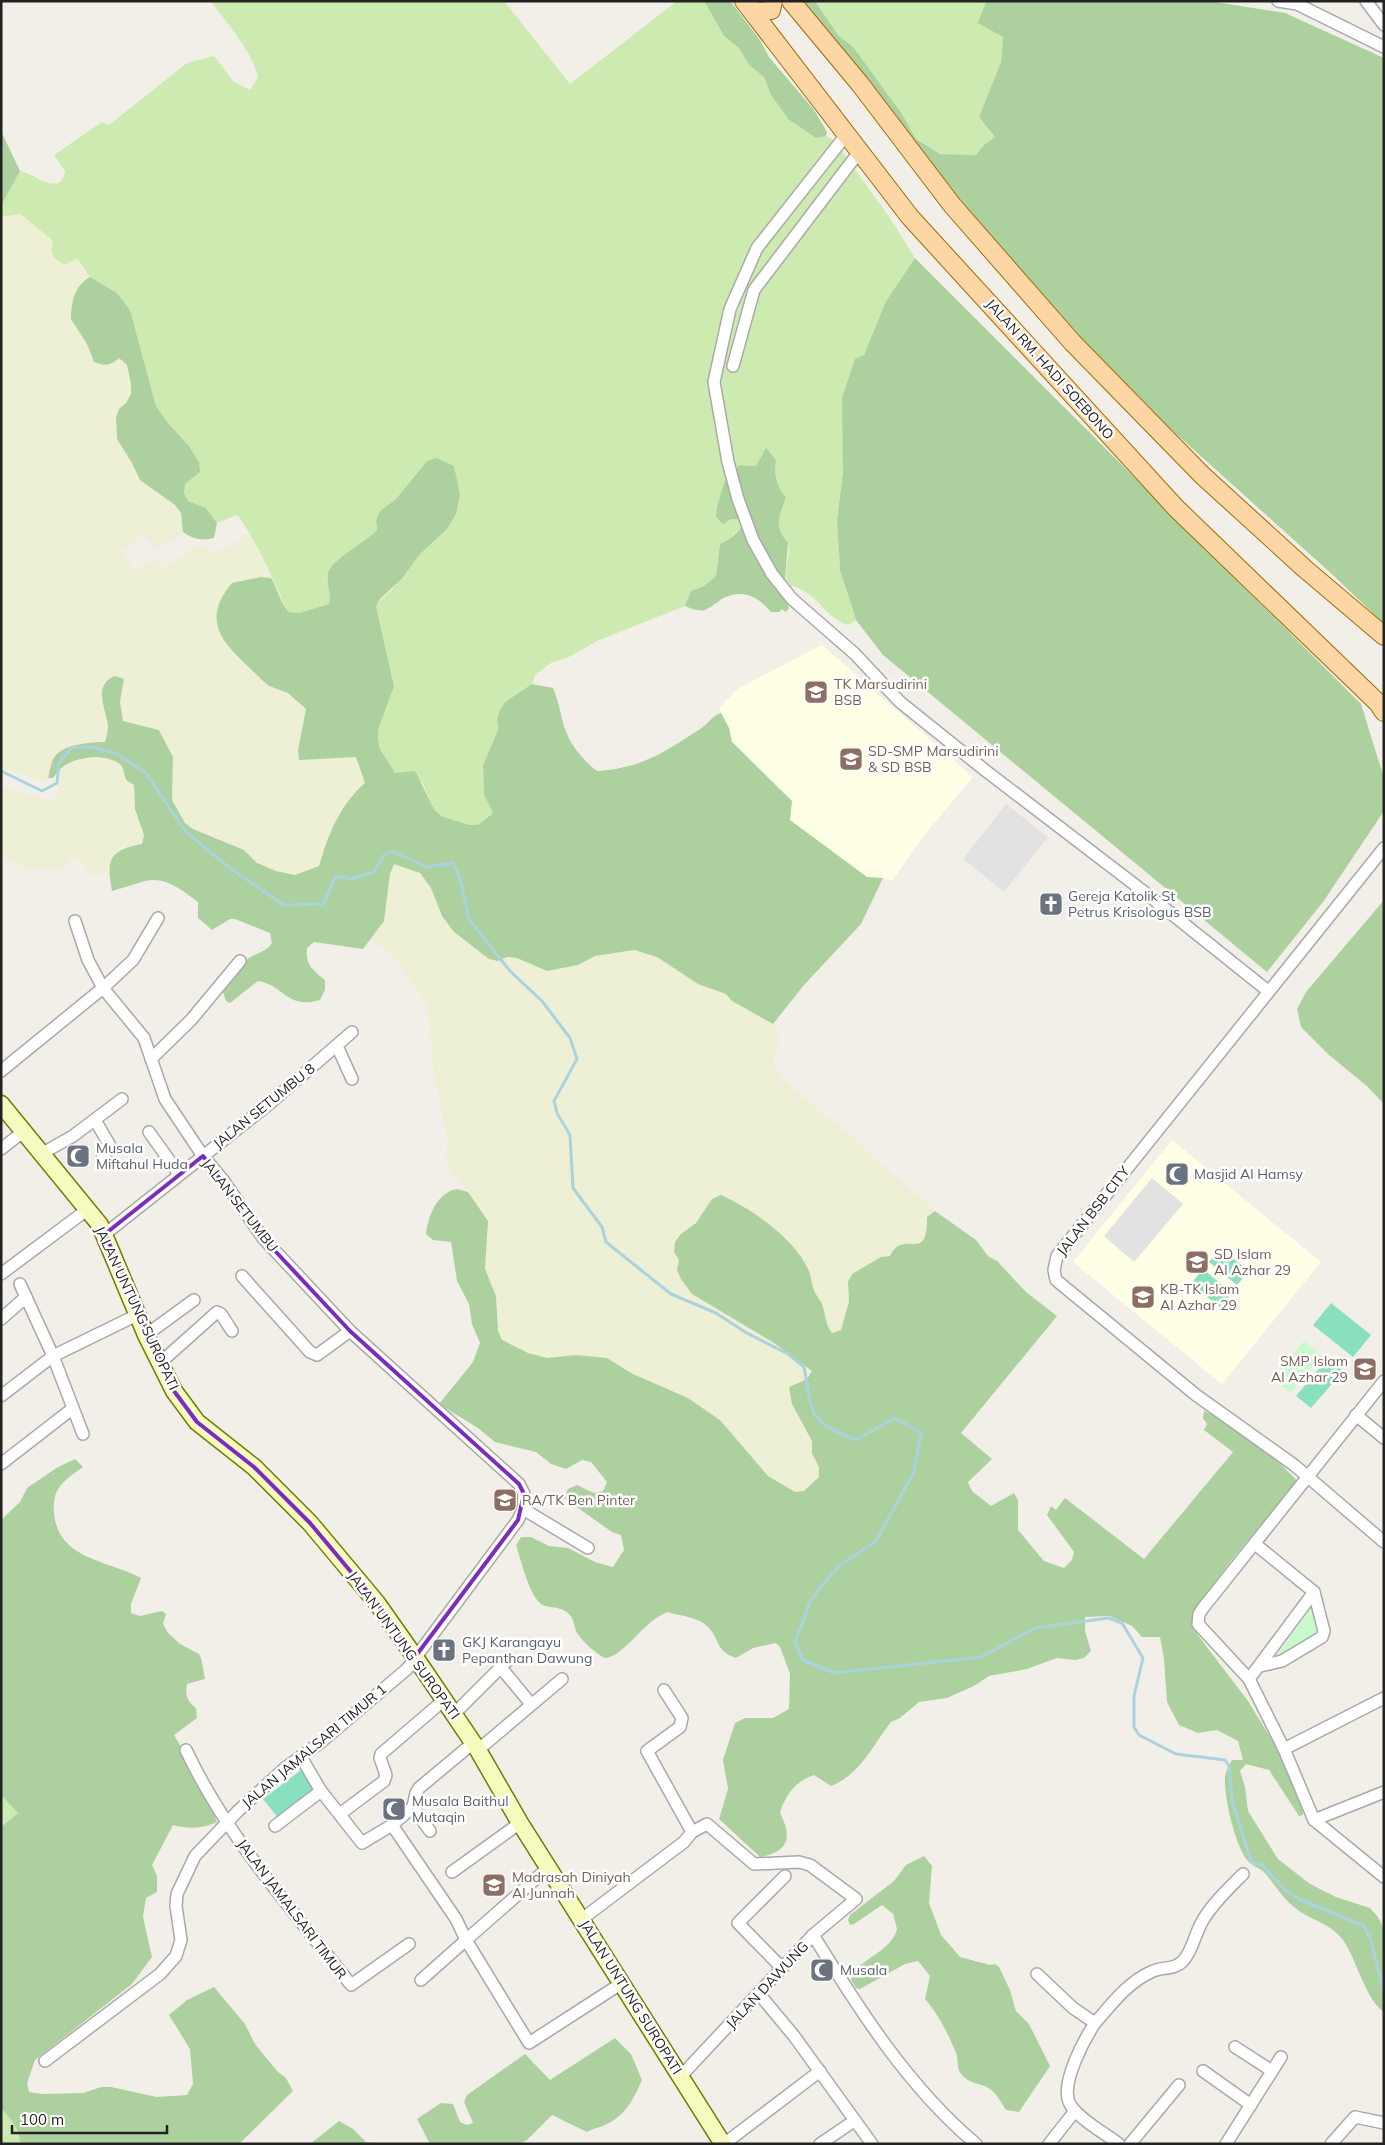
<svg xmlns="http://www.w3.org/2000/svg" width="1385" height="2145" font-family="Mulish,sans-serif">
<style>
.education{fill:#ffffe5}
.farmland{fill:#eef0d5}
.grass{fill:#cdebb0}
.forest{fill:#add19e}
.park{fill:#c8facc}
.pitch{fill:#88e0be}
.parking{fill:#e2e2e2}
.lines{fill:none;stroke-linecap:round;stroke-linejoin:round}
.stream{stroke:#aad3df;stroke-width:3}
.street-casing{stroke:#a9a9a9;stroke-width:14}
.secondary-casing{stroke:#707d05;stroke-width:19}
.primary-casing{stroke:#a06b00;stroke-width:20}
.street{stroke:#fff;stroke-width:11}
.secondary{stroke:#f7fabf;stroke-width:16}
.primary{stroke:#fcd6a4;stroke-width:18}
.marked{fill:none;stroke:#7b2cbf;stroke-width:4;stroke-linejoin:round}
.labels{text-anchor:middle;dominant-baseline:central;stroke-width:5;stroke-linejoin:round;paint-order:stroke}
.street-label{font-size:14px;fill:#222;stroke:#fff}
.education-label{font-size:14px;fill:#785e54;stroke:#fff;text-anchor:start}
.worship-label{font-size:14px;fill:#5b616d;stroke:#fff;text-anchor:start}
</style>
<rect width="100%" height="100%" fill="#f2efe9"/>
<g class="education">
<polygon points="822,645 973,777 926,833 892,881 883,878 867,878 789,820 792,801 732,742 729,728 719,708 739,688"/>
<polygon points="1172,1140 1321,1262 1222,1384 1073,1262"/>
</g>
<g class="farmland">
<polygon points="15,214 20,214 50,238 73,259 77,258 90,274 90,277 82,281 71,319 87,344 89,353 119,358 127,365 131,384 131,394 126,403 119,409 116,418 117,439 132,463 140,480 175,505 181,513 183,532 157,550 144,535 120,551 135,570 154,558 164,568 197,546 214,552 229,548 249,531 253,535 271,578 261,577 269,686 288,693 306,709 298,750 356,756 365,783 351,796 339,811 319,866 295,875 276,871 257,863 244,850 193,829 185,823 172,800 173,757 162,734 159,731 123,722 120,702 124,684 104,718 108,726 105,743 87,742 62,750 55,756 48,778 44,781 1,769 1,217"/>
<polygon points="81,758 110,759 122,766 126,780 134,785 135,809 144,835 142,844 122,847 115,853 108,871 102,874 85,874 84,860 70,858 62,870 25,868 1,856 1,786 49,800 54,799 59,793 59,771 63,766"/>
<polygon points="393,864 420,873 431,888 442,916 454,932 460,938 498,961 507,957 517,958 548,971 578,965 595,956 634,950 657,957 698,984 726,994 732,1001 773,1024 780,1039 773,1059 776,1070 793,1089 837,1124 935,1211 927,1217 928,1235 922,1243 895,1247 890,1256 847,1292 849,1302 845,1321 841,1330 832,1333 826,1325 822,1306 813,1290 809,1269 803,1261 742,1205 702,1215 689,1229 681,1234 678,1270 716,1308 774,1343 812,1371 807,1379 797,1382 796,1413 812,1441 812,1453 819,1467 819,1477 812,1485 804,1491 794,1492 776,1483 705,1408 680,1394 633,1374 607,1358 576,1355 547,1358 528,1353 502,1340 498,1330 496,1296 485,1269 488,1221 460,1182 449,1169 446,1159 447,1140 433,1067 427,1004 391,953 373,943 371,938 384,921 390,874"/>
</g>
<g class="grass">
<path d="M211 1H504L570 84 677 1H704L724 36 739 48 749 65 764 77 771 95 788 119 816 137 826 136 834 140 890 218 915 258 886 301 864 355 843 472 837 520 840 570 856 620 848 625C830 620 822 603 807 593 803 590 798 588 793 586L784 590 789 548C788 542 784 540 781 534 774 523 782 508 786 497 776 487 774 474 776 460L756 466 740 465 738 482 734 485 725 480 731 519 742 520C741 533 730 537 720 544L716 576 704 586 691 591 685 606 597 641 571 656 551 663 536 674 532 684 505 702 497 719 498 730 483 765 484 795 493 813 478 825H469L441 816 434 809 422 782 395 774 380 749 378 739V730L394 685 376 606C384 595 395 588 403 578 409 571 413 561 419 555 442 532 453 530 460 495L427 461 396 499 380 511 376 520 377 530 327 576 332 595 329 604 299 613 289 612C282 605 282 597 277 588 265 563 255 538 237 515L217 523 206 508 188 501 184 493 185 484 199 472 189 446 168 423 156 406 130 310 117 293 90 277 77 258 65 265C54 258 49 256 53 242L50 238 20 214 1 217V206L20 171C35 174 60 198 65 171L54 155 102 122 109 125 187 63 214 56 234 82 250 90 258 78C255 55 225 21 211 1Z"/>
<polygon points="815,1 992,1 986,2 1003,37 1001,62 979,117 995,137 984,145 976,155 940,154 916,139 902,114 865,63 853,47 838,35"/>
<polygon points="1,1795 18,1813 1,1827"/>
<path d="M1 2108C10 2118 20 2129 20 2144H1Z"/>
</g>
<g class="forest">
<polygon points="704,1 731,2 760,40 769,57 814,110 827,132 826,136 816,138 788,119 771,95 764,77 749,65 739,48 724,36"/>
<polygon points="800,1 815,1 838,35 853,47 865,63 902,114 916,139 940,154 976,155 984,145 995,137 979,117 1001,62 1003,37 978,23 986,2 1216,2 1285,13 1384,58 1384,624 1334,576 1174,432 1073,329 954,196"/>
<polygon points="1,131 20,171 1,206"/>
<polygon points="915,258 1361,704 1384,778 1384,811 1323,902 1267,972 883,655 856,620 840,570 837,520 843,472 842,398 855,359 864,355 886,301"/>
<path d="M90 277 117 293 130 310 156 406 168 423 189 446 199 463 200 472 185 484 184 493 188 501 206 508 217 523 214 538C202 541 193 539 183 532L181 513 175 505 140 480 132 463 117 439 116 418 119 409 126 403 131 394V384L127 365 119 358C110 366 105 366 94 362L87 344 71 319C71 302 75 285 90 277Z"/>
<path d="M766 448 776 460C774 474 776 487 786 497 779 518 773 525 788 543L784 590 789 609 785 612 782 609 779 612H771C760 599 747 590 729 596 720 598 713 607 705 610 698 612 691 608 685 606L691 591 704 586 716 576 720 544C730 538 742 533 742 520L731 519 723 524 716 517 717 507 725 480 733 485 738 482 736 468 740 465 756 466Z"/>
<path d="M437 458 454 466 460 495 456 514 447 529 419 555 402 579 381 598 376 606 394 686 378 730V739L380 749 395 773 415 771 434 809 441 816 469 825H478L493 813 484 795 483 765 498 730 497 719 500 710 505 702 532 684 553 688C560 704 561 720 567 734 572 747 586 763 597 771 642 768 663 753 700 729 708 724 712 716 721 713L729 728 732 742 792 801 790 820 867 877 883 878 861 924 804 985 773 1024 732 1001 726 994 698 984 657 957 634 950 595 956 578 965 547 971 517 958 507 957 498 961 489 959 454 932 442 916 431 888 420 873 394 864 390 874 384 921 363 949 314 942 307 948C305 965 313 970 325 980V990L320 1000C286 1010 283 984 258 981L230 1003 226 1001 223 992C228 981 236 968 246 960 255 953 265 953 272 943L270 933 235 919H230L212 930 198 918V902C183 891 166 876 145 881 135 884 123 888 112 891 106 860 109 850 142 844L144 835 135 809 134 785 126 780 122 766C108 753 79 756 64 766 60 769 56 774 53 778H48C50 771 51 760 56 755 65 744 92 742 105 742 106 738 108 731 108 726 106 709 92 685 115 676L124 679 120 702 123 721 159 730 173 757 172 800 185 823 193 829 244 850 257 863 276 871 295 875 319 866C329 833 339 806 365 783L356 757 299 760 298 750 306 709 288 693 269 686 262 680C232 649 195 627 232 583L261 577 271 578C278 589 280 603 289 612L299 613 329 604C332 593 326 584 328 573 331 560 366 542 377 530L376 520 380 511 396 499 427 461Z"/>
<polygon points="1384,900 1384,1104 1367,1086 1329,1055 1301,1027 1297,1009 1306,992"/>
<path d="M457 1189 468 1192 488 1221 485 1269 496 1296 498 1330 502 1340 528 1353 547 1358 576 1355 607 1358 633 1374 688 1398 720 1420 768 1476 795 1492 804 1491 819 1477V1467L812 1453V1441L792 1404 789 1387 807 1379 812 1371 774 1343 692 1294 681 1279 677 1270 679 1260 674 1252 675 1242 681 1234 696 1223 712 1199 721 1195C752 1209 794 1238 808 1269 811 1274 811 1281 813 1287 814 1293 819 1298 822 1304 826 1315 825 1324 832 1333L841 1330 849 1302 848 1282 852 1274 881 1257 890 1256C904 1227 928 1266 927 1217L935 1211 976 1240 988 1256 997 1261 1026 1292 1057 1316 961 1433 992 1459 968 1482 972 1491 991 1506 1014 1493 1018 1500V1530L1044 1561 1064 1568 1072 1560 1074 1552 1047 1515 1051 1506 1056 1510 1065 1498 1144 1559 1233 1452 1204 1430 1207 1424 1203 1418 1204 1411C1230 1421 1278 1459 1297 1481L1230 1562 1193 1612 1197 1634 1248 1701 1286 1763 1303 1806V1815L1299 1816 1269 1770 1246 1764 1240 1771 1245 1787 1248 1811 1278 1859 1310 1884 1336 1897 1370 1908 1378 1917 1384 1929V2012C1365 1999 1357 1960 1343 1940 1331 1924 1314 1921 1299 1911 1285 1901 1276 1887 1266 1874 1261 1868 1253 1867 1248 1861 1235 1847 1224 1796 1225 1778 1225 1772 1229 1766 1232 1760H1243L1238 1741 1217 1730 1198 1733 1179 1725 1167 1702 1164 1659 1160 1637H1142L1132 1626 1109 1616 1085 1617V1631L1091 1651 1084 1658 1075 1660 1057 1658 1027 1669 989 1676 974 1686 947 1698 919 1702 900 1718 891 1722C872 1746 861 1774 831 1786L814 1775C796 1781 785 1795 780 1813 793 1838 788 1852 760 1857L719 1819 728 1789 723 1760 735 1723 745 1718H773L789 1709 790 1674 780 1647 776 1643 753 1648 736 1658C714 1650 721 1640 708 1627 699 1617 680 1616 668 1612 645 1619 624 1657 605 1658 595 1653 584 1643 577 1633 574 1627 574 1619 570 1615 563 1607 554 1608 545 1606 530 1602 521 1559 516 1545L521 1537H531L549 1546 568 1548 595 1562 613 1567 624 1550 621 1535 612 1532 564 1498 568 1489 577 1485 594 1493 603 1491 607 1482 591 1462 582 1460 566 1469 551 1464 536 1452 495 1442 478 1428 439 1404 473 1362 480 1343 472 1324 469 1304 457 1281 451 1242 433 1240 426 1234C428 1215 438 1192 457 1189Z"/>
<path d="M75 1459 83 1467C64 1481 52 1487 54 1513 58 1560 108 1560 141 1578L131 1604V1613L140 1616 162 1611 166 1614 163 1624 168 1633 180 1644 199 1654 201 1658 205 1679 187 1684C185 1695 187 1701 196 1708L197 1718 174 1735 185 1753 188 1770 210 1802 217 1822C203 1829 188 1829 173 1825L152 1865 157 1876V1892L146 1898 143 1917 152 1957 132 1984 35 2060 27 2083 29 2092 43 2094 83 2093 101 2087H111L157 2097 187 2095 193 2084 190 2049 169 2015 187 2000 214 1987 245 2024 255 2044 278 2072 286 2078 293 2091 239 2144H20C20 2129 10 2118 1 2108V1827L18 1813 1 1795V1520L20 1502 27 1488 58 1467Z"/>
<path d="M924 1856 932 1866 929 1903 941 1935 960 1957 990 1965 995 1964 999 1967 1010 1990 1016 2011 1029 2024 1050 2066 1019 2112 1006 2110C1002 2104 996 2093 990 2089 981 2083 969 2084 962 2075 956 2069 959 2061 956 2053 949 2035 938 2014 925 1999L930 1976 918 1961 905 1964 860 1989 856 1988 851 1980C856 1959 891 1953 897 1929L893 1914 882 1905 854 1924 850 1925 848 1920 850 1915 894 1881 906 1865Z"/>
<path d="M615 2038 631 2054 642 2080C634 2099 625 2116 605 2125 599 2128 593 2128 587 2132L552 2115 527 2140 519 2144H430L417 2119 441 2103 453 2104 460 2122 467 2125 473 2123 464 2102 467 2095 525 2054 550 2080Z"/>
<polygon points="339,2121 353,2129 366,2142 392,2144 310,2144"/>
</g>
<g class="park">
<polygon points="1304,1341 1321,1355 1290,1393 1273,1379"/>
<polygon points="1312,1608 1317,1635 1276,1656"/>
</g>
<g class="pitch">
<polygon points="1220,1248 1249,1271 1237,1285 1209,1262"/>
<polygon points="1203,1269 1232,1293 1220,1307 1191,1284"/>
<polygon points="1331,1303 1371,1335 1353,1357 1313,1325"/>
<polygon points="1327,1359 1343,1371 1311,1408 1296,1396"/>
<polygon points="301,1770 315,1789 279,1819 263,1799"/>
</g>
<g class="parking">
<polygon points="1006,804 1048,837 1004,892 963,859"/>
<polygon points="1152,1178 1183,1204 1134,1262 1104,1236"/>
</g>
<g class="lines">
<path class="stream" d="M1 771 42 791 57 783 59 763 71 748 91 747 115 753 145 772 186 832 231 869 284 905 323 904 336 876 351 879 374 872 383 856 392 851 426 867 453 863 460 879 469 919 510 971 542 1001 570 1038 577 1059 554 1101 557 1113 570 1135 573 1188 602 1227 606 1242 671 1294 716 1313 745 1332 788 1354 804 1367C813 1415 807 1421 856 1440L895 1418 921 1433 914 1472 876 1541 840 1565 819 1589 810 1602 795 1643 803 1660 834 1673 981 1657 1035 1628 1108 1618 1122 1623 1143 1658 1134 1696V1727L1139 1735 1176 1754 1225 1760 1229 1766 1232 1801 1251 1861 1255 1864 1262 1865 1285 1890 1301 1900 1364 1926 1371 1941 1384 1992"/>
<g class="street-casing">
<g id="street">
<polyline points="1278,1 1297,4 1384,47"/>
<polyline points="1366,1 1384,25"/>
<polyline points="846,135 757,248 730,309 714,382 728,462 738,499 753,540 772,574 792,599 855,654 900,702 986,771 1143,891 1268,991"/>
<polyline points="733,366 754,290 859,152"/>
<polyline points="1384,848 1057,1256 1054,1270 1056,1280 1196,1395 1294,1465 1384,1542"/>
<polyline points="337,1046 352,1079"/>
<polyline points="151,1059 191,1020 240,961"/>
<polyline points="1,1071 103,988 88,960 75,921"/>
<polyline points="95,1120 109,1144 102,1153 107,1161"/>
<polyline points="149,1132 179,1174"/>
<polyline points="1,1149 23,1132"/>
<polyline points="41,1154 73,1136 122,1099"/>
<polyline points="105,1234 269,1104 352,1032"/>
<polyline points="1,1274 88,1209"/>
<polyline points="242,1276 310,1352 317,1355 350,1331"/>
<polyline points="20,1284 53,1356 83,1434"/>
<polyline points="1,1319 26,1297"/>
<polyline points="146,1335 194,1300"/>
<polyline points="160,1363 217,1312 221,1314 232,1331"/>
<polyline points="1384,1381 1203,1608 1199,1614 1198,1624 1249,1679 1284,1749 1314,1820 1384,1877"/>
<polyline points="1,1396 53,1356 137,1315"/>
<polyline points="1356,1415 1384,1438"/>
<polyline points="1,1464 72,1409"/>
<polyline points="523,1509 588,1548"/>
<polyline points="1260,1666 1282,1661 1322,1637 1324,1631 1314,1592"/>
<polyline points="502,1669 531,1704"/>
<polyline points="1249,1679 1314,1592 1255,1544"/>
<polyline points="454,1714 509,1659"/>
<polyline points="1284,1749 1384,1698"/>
<path d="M186 1750C227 1837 292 1909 351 1985L409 1944"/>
<polyline points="478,1750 562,1679"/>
<polyline points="301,1757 321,1791 362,1843 392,1825 456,1919 466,1940 549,1867"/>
<polyline points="413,1807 430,1831"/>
<polyline points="340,1814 384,1781 386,1775 380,1758 381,1754 444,1700"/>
<polyline points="1314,1820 1384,1792"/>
<polyline points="392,1825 413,1807 416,1793 419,1788 473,1743"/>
<polyline points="275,1826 321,1791"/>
<polyline points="452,1872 520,1823"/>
<polyline points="582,1919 684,1842 692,1832 647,1751 680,1727 682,1718 664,1690"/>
<path d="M813 1935C859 2009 908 2087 976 2144"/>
<polyline points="782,1968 738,1923 785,1876"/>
<path d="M1037 1974 1073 2008 1095 2023C1084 2040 1061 2082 1069 2102 1074 2116 1106 2134 1119 2144"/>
<polyline points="421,1980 466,1940 529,2043 622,1983"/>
<polyline points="760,1995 794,2036 872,2144"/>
<path d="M1095 2023C1111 2005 1128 1982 1151 1972 1162 1966 1173 1971 1183 1961 1193 1950 1195 1933 1203 1920 1213 1903 1229 1888 1243 1874"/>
<polyline points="1235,2047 1272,2071"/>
<polyline points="45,2061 160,1974 176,1956 181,1940 176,1906 177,1894 195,1856 238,1811 284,1769 321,1742 407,1669 518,1520 523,1509 524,1494 519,1484 350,1331 263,1238 223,1180 203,1156 165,1099 144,1038 103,988 133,960 158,918"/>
<polyline points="1203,2071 1251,2105"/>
<polyline points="681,2076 813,1935 856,1899 810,1865 799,1862 754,1864 707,1824 692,1832"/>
<polyline points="724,2144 820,2071"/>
<polyline points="820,2144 854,2121"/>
<polyline points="1049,2144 1075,2111"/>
<polyline points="1130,2144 1179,2085"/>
<polyline points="1226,2144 1281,2057"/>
<polyline points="1331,2144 1355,2117 1384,2123"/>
</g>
</g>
<g class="secondary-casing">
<polyline id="secondary" points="1,1104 100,1225 146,1335 174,1391 197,1422 254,1467 310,1523 377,1603 415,1657 478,1750 520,1823 723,2144"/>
</g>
<g class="primary-casing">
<g id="primary">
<polyline points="744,1 910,217 1176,508 1378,703 1384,712"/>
<polyline points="791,1 860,84 952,205 1072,342 1202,475 1304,568 1384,636"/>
<polyline points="751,10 762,12 771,10 773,1"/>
</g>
</g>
<use href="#street" class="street"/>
<use href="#secondary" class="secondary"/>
<use href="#primary" class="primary"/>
</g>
<path class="marked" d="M203 1156 263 1238 350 1331 519 1484 524 1494 518 1520 415 1657 377 1603 310 1523 254 1467 197 1422 174 1391 105 1234Z"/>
<defs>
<g id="school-square" transform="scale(1.25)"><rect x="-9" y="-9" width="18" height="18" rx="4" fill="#8d6e63" stroke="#fff"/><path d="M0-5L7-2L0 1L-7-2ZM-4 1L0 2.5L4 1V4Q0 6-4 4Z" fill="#fff"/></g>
<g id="church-square" transform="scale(1.25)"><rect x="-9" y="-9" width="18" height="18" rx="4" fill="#6b7280" stroke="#fff"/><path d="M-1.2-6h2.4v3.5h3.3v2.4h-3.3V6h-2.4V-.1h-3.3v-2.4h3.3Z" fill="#fff"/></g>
<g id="mosque-square" transform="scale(1.25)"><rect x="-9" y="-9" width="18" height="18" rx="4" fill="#6b7280" stroke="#fff"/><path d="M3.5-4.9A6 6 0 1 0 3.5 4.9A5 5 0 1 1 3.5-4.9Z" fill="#fff"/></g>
</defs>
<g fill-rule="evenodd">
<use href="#school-square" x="816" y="692"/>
<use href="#school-square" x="851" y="759"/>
<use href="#church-square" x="1051" y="904"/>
<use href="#mosque-square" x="78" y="1156"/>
<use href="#mosque-square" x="1177" y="1174"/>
<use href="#school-square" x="1197" y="1262"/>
<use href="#school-square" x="1143" y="1297"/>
<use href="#school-square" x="1365" y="1369"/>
<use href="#school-square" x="505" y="1500"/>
<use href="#church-square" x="444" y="1650"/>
<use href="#mosque-square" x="394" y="1809"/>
<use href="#school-square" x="494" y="1885"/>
<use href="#mosque-square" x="822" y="1970"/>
</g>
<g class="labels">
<g class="street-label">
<text transform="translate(1050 369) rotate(48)">JALAN RM. HADI SOEBONO</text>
<text transform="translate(264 1106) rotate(-39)">JALAN SETUMBU 8</text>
<text transform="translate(240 1205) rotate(52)">JALAN SETUMBU</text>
<text transform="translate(1093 1211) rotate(-52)">JALAN BSB CITY</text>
<text transform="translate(137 1308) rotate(65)">JALAN UNTUNG SUROPATI</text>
<text transform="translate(404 1645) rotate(54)">JALAN UNTUNG SUROPATI</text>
<text transform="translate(314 1746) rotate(-40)">JALAN JAMALSARI TIMUR 1</text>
<text transform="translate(292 1909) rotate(53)">JALAN JAMALSARI TIMUR</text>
<text transform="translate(767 1985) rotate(-47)">JALAN DAWUNG</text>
<text transform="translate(631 1997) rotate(58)">JALAN UNTUNG SUROPATI</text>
</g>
<g class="education-label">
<text x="834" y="684">TK Marsudirini<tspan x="834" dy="16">BSB</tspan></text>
<text x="868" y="751">SD-SMP Marsudirini<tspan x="868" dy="16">&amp; SD BSB</tspan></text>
<text x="1214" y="1254">SD Islam<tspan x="1214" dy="16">Al Azhar 29</tspan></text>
<text x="1160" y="1289">KB-TK Islam<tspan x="1160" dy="16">Al Azhar 29</tspan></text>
<text x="1348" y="1361" text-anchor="end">SMP Islam<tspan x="1348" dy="16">Al Azhar 29</tspan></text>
<text x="522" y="1500">RA/TK Ben Pinter</text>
<text x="512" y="1877">Madrasah Diniyah<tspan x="512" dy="16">Al Junnah</tspan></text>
</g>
<g class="worship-label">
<text x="1068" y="896">Gereja Katolik St<tspan x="1068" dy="16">Petrus Krisologus BSB</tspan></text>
<text x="96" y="1148">Musala<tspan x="96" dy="16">Miftahul Huda</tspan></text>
<text x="1194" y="1174">Masjid Al Hamsy</text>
<text x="462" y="1642">GKJ Karangayu<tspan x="462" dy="16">Pepanthan Dawung</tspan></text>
<text x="412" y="1801">Musala Baithul<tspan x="412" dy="16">Mutaqin</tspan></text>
<text x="840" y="1970">Musala</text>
</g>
</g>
<rect width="1385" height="2145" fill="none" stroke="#222222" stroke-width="5"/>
<path d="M12 2125v8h155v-8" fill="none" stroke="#222222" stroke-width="2.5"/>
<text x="20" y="2125" font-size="15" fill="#222222" stroke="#ffffff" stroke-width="4" paint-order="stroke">100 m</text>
</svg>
